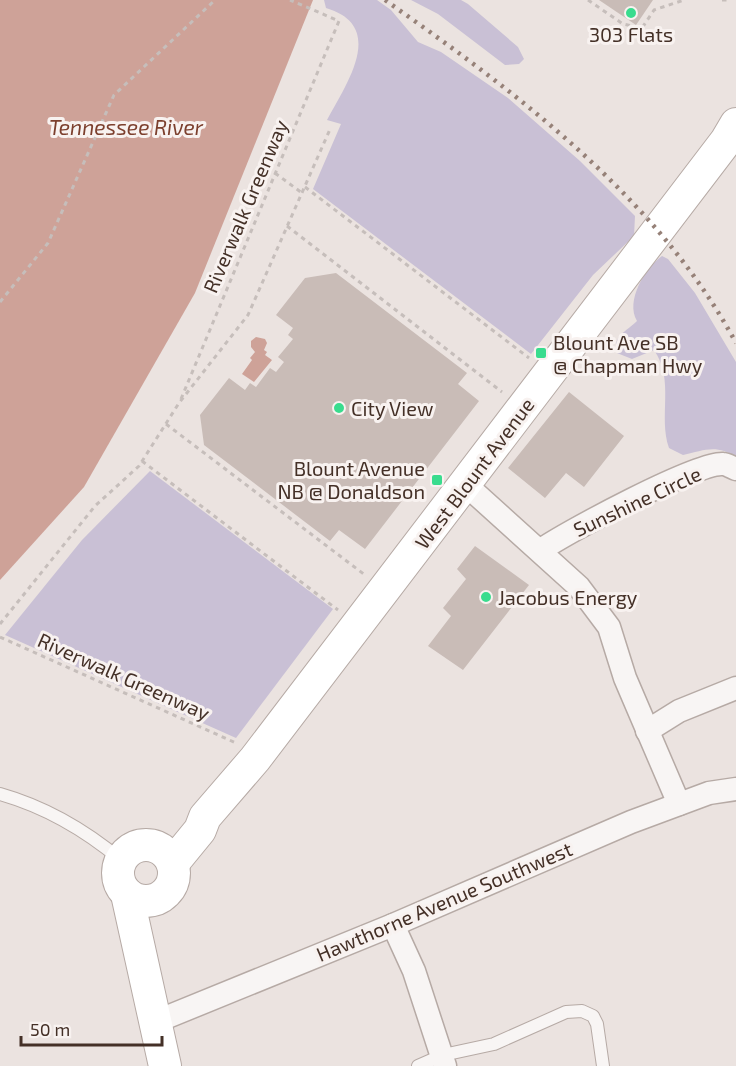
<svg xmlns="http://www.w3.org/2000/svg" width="736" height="1066" font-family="'Exo 2',sans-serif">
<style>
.green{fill:#c9c0d5}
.water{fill:#cea298}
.building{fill:#c9bcb7}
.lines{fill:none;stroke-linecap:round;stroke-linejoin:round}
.lane-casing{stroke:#b6aaa5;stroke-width:14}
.street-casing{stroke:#b6aaa5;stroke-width:25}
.secondary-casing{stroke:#b6aaa5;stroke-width:34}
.path{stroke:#c6bebb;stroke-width:3;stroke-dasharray:4.5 4.5;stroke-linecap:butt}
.lane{stroke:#f8f5f4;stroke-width:12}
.street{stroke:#f8f5f4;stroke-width:22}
.secondary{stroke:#fff;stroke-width:32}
.rail{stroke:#968178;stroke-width:4.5;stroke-dasharray:3 6;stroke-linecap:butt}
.poi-dot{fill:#39dc8e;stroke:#f8f2f0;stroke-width:2}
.labels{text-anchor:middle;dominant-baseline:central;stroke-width:6;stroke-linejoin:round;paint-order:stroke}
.poi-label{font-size:20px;fill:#443027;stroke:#f8f2f0;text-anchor:start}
.street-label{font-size:20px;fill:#443027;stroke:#f8f2f0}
.water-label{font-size:21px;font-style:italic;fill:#7c3f2d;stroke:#f8f2f0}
</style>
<rect width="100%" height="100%" fill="#ebe3e0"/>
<g class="green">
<path d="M324 0H377L391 10 418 42 441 52 508 98 580 161 635 216 634 236 593 275 531 354 313 189 341 124 327 120C347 83 387 26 326 8Z"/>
<polygon points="411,0 461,0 468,4 518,47 524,59 519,64 505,65 438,14"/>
<path d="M662 256 668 259 695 293 736 362V457C717 444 704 450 683 455L669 448C658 416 675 380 654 350L632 359 617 353C612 336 626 332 637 321 625 301 645 268 662 256Z"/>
<polygon points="150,471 333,609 236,738 5,635 82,540"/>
</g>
<g class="water">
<polygon points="0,0 313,0 195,293 84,487 0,580"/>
<polygon points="256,337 265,339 267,343 264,350 267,352 265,355 272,360 254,382 242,374 252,360 250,358 255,352 251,347 251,341"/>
</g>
<g class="building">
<polygon points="599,0 653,0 636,25"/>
<polygon points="336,273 467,373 458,384 479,401 365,549 339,530 330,541 204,445 200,415 229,378 245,390 250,383 256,387 270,368 276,372 284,362 278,357 293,339 288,335 293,328 276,315 305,278"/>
<polygon points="569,392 624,436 584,487 566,473 545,498 508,468"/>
<polygon points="475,546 529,585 463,670 428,646 451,616 443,608 466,579 457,569"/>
</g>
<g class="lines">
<g class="lane-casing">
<g id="lane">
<path d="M0 794C46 807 85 830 121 860"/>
<polyline points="418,1066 443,1055 494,1044 566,1012 582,1011 593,1016 597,1024 603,1066"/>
</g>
</g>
<g class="street-casing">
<g id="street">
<polyline points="465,484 579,587 609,627 625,678 679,804"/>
<path d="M541 550C567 532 697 462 723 464 727 464 733 468 736 469"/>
<polyline points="647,731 679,711 736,688"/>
<polyline points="393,925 414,971 445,1066"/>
<polyline points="155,1022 393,925 631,822 709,793 736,789"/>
</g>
</g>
<g class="secondary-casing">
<g id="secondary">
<circle cx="146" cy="873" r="28"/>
<polyline points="173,863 200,830 205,817 255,759 726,141 736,124"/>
<polyline points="127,894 165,1066"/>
</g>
</g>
<g class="path">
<polyline points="588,0 623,24 642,28 654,10 684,0"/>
<polyline points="722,0 729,0"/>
<polyline points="275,173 302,193"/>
<polyline points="305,187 529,358"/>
<polyline points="287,226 502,392"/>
<polyline points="0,302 48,243 114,95 215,0"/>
<polyline points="181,399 339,21 290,0"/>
<polyline points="166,424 365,575"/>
<polyline points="142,461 338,610"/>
<polyline points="0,624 95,506 139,466 179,403 248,315 331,127"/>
<polyline points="0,637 236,743"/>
</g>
<use href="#lane" class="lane"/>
<use href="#street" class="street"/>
<use href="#secondary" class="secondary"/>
<path class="rail" d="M385 0C517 93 658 198 736 343"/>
</g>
<g class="poi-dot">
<circle cx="631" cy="13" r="6"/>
<rect x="535" y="347" width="12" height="12" rx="3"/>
<circle cx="339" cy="408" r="6"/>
<rect x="431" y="474" width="12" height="12" rx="3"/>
<circle cx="486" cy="597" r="6"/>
</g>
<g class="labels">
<g class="poi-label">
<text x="631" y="34" text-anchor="middle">303 Flats</text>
<text x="553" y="342">Blount Ave SB<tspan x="553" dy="23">@ Chapman Hwy</tspan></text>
<text x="351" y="408">City View</text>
<text x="425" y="468" text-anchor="end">Blount Avenue<tspan x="425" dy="23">NB @ Donaldson</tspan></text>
<text x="498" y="597">Jacobus Energy</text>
</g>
<g class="street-label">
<text transform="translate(245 206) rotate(-67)">Riverwalk Greenway</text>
<text transform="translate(474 473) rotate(-53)">West Blount Avenue</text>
<text transform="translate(637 501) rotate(-25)">Sunshine Circle</text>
<text transform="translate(124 676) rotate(24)">Riverwalk Greenway</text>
<text transform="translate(444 901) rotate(-23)">Hawthorne Avenue Southwest</text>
</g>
<g class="water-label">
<text x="126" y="126">Tennessee River</text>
</g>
</g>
<path d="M21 1036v9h141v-9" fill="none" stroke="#443027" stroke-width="3"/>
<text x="30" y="1036" font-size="18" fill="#443027" stroke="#f8f2f0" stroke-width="4.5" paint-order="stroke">50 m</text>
</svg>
